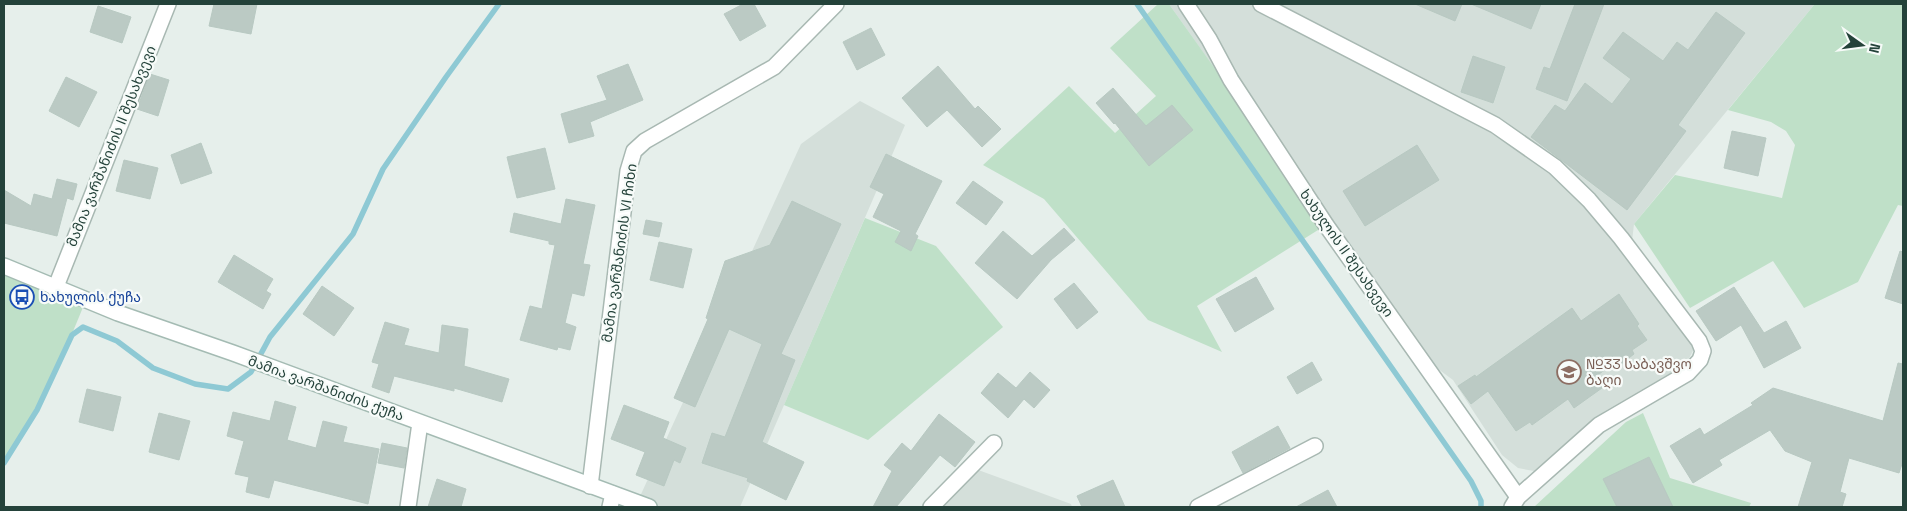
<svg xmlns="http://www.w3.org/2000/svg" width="1907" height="511" font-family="'Space Grotesk','Noto Sans Georgian',sans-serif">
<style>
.built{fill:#d4dfda}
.green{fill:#bfe0c8}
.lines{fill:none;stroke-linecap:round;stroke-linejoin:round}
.stream{stroke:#8ec9d4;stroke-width:5.5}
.building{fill:#bbcac4;stroke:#b8c9c2}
.street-casing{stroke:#a8b8b2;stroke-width:18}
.secondary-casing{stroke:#a4bbb3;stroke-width:18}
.street{stroke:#fff;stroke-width:15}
.secondary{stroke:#fff;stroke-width:15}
.labels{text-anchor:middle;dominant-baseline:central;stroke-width:4.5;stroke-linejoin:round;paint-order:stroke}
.street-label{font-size:14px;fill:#24423a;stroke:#f7fbf9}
.transit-label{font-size:14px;fill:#164399;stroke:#f7fbf9;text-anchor:start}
.education-label{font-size:14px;fill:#785e54;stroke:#f7fbf9;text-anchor:start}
</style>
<rect width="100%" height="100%" fill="#e6efeb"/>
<g class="built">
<polygon points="1169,4 1813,4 1814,5 1634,224 1630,259 1696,345 1686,364 1605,411 1534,471 1518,468 1502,455 1453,380 1414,351"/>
<polygon points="860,101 905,125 740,507 611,507 613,494 637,503 801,144"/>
<polygon points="970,467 1071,504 1072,507 931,507"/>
</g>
<g class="green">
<polygon points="1158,4 1169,4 1326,225 1197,306 1222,352 1148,320 1044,199 983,165 1069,86 1115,133 1156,96 1110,48"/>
<polygon points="1813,4 1903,4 1903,206 1898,205 1858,282 1804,308 1773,261 1690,308 1634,224 1675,175 1782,198 1795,145 1786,131 1771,122 1728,110 1814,5"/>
<polygon points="865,218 936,246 1003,327 868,440 784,405"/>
<polygon points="4,272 86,300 57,370 37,410 4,463"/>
<polygon points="1643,413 1670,478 1751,503 1749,507 1534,507 1626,422"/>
</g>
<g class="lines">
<g class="stream">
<polyline points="1137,4 1471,481 1481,501 1481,507"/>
<polyline points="4,463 37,410 72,335 83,327 117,341 153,368 195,384 228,389 251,372 270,337 353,234 383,169 446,77 499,4"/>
</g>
</g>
<g class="building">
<polygon points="214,4 257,4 251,34 209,26"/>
<polygon points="743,4 754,4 766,26 740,41 724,14"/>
<polygon points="1415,4 1462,4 1455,21"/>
<polygon points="1471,4 1541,4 1531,29"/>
<polygon points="1575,4 1604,4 1567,101 1536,89 1544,67 1550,69"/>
<polygon points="98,6 131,17 122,43 90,32"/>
<polygon points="1716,12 1745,33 1678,125 1686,131 1627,210 1531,137 1555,105 1565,111 1585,83 1612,104 1631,79 1603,58 1623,32 1663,61 1677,42 1688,50"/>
<polygon points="871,28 885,55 857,70 843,42"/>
<polygon points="1473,56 1505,67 1493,103 1461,92"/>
<polygon points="628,64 643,100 590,122 594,136 569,143 561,114 607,100 597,76"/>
<polygon points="938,66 975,109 978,106 1001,129 982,147 947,110 927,127 902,98"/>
<polygon points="150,74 169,80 158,116 137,109"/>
<polygon points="66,77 97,92 79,127 49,111"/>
<polygon points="1113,88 1146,126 1172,105 1193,130 1149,166 1115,123 1114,124 1096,103"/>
<polygon points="1732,131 1766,138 1758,176 1724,168"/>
<polygon points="201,143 212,173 181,184 171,155"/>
<polygon points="1417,145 1439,180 1365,226 1343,191"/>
<polygon points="545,148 555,189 517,198 507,157"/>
<polygon points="886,154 942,181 915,234 918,236 911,251 895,242 901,231 873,217 884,194 870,187"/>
<polygon points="124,160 158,168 150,199 116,191"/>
<polygon points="57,179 77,184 73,200 67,198 57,236 4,223 4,190 31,206 34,194 52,199"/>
<polygon points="973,181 1003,202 986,225 956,203"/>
<polygon points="566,199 595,205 583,264 590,265 584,296 572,293 565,323 576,327 570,350 558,347 557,350 520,340 530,306 542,309 555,245 549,244 549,241 510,232 514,213 561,224"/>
<polygon points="792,201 841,224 781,354 795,360 762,442 804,462 786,500 747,481 748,478 702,463 712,433 725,437 762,344 729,329 695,407 674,398 708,319 706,318 725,261 770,245"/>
<polygon points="646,220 662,223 659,237 643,234"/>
<polygon points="1064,228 1075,240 1051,260 1017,299 975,263 1003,231 1032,256"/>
<polygon points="659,242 692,249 683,288 650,280"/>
<polygon points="1900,251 1903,252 1903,304 1885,298"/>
<polygon points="234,255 273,279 266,291 271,294 263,309 218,282"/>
<polygon points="1256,277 1274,309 1235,332 1216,299"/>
<polygon points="1074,283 1098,312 1077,329 1054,299"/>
<polygon points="322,286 354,308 334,336 303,314"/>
<polygon points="1734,287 1764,333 1786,321 1801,348 1764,368 1741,325 1716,341 1696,311"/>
<polygon points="1619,294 1639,324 1637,326 1647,340 1632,350 1634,354 1621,364 1618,360 1595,377 1602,388 1574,408 1568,399 1532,425 1530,422 1516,431 1488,391 1471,404 1458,386 1475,375 1476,377 1572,308 1581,321"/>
<polygon points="385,322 409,329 404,345 439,353 442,325 468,329 464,366 509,379 502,402 454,388 454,391 394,376 389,393 372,387 379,364 372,362"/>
<polygon points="1312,362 1322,380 1297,394 1287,377"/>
<polygon points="1898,363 1903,364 1903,461 1899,473 1849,458 1840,492 1846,494 1842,507 1798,507 1812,462 1785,451 1770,430 1719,460 1722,465 1693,483 1670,446 1700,428 1704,435 1753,405 1751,403 1773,388 1883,421"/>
<polygon points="1030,372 1050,390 1034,408 1024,399 1008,418 981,393 998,373 1016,388"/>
<polygon points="87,389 121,397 113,431 79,422"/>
<polygon points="275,401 296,407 287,440 316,448 323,421 347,427 343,442 379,449 368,504 274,480 269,498 246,492 249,477 235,474 244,441 227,436 233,412 270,421"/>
<polygon points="624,405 669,422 663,438 686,448 680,463 674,460 664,486 636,475 645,452 611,439"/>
<polygon points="159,413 190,421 179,460 149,452"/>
<polygon points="939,414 975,442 955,467 940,455 896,507 873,507 892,471 884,465 902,443 911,451"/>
<polygon points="1278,426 1290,448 1243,473 1232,452"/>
<polygon points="382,443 407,448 404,468 378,463"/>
<polygon points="1649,457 1673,507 1617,507 1603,479"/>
<polygon points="437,479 466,489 461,507 428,507"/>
<polygon points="1113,480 1125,507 1082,507 1077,496"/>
<polygon points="1328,490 1337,507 1296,507"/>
</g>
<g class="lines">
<g class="street-casing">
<g id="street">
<polyline points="1186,4 1209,39 1231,80 1326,225 1518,497"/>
<polyline points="1261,4 1495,125 1555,167 1589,200 1621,238 1699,341 1703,351 1700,360 1688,373 1599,425 1518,497 1512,507"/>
<polyline points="55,289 168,4"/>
<polyline points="590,486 628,171 634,151 645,141 774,67 836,4"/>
<polyline points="408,507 420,423"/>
<polyline points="610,507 613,494"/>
<polyline points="931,507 994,443"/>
<polyline points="1198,507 1315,446"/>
</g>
</g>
<g class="secondary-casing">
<polyline id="secondary" points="4,266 118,313 233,353 649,507"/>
</g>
<use href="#street" class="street"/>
<use href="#secondary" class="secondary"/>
</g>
<defs>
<g id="bus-ring" transform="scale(1.25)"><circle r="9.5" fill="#f7fbf9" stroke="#1a4fb4" stroke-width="1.5"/><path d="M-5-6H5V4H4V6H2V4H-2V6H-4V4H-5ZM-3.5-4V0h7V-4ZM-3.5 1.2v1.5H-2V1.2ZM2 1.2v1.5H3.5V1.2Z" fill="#1a4fb4"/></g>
<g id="school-ring" transform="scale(1.25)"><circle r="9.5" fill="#f7fbf9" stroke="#8d6e63" stroke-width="1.5"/><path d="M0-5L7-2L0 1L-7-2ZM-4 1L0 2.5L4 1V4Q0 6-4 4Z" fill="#8d6e63"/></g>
</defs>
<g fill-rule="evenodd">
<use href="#bus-ring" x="22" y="297"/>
<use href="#school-ring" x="1569" y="372"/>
</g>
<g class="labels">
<g class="street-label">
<text transform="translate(111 146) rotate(-68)">მამია ვარშანიძის II შესახვევი</text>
<text transform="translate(619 253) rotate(-82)">მამია ვარშანიძის VI ჩიხი</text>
<text transform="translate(1347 253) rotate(55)">ხახულის II შესახვევი</text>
<text transform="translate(326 388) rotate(20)">მამია ვარშანიძის ქუჩა</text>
</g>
<g class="transit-label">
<text x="40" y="297">ხახულის ქუჩა</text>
</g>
<g class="education-label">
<text x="1586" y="364">№33 საბავშვო<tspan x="1586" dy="16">ბაღი</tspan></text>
</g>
</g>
<rect width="1907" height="511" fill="none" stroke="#24423a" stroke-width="10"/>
<g transform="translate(1862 45) rotate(104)" stroke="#f7fbf9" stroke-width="4" paint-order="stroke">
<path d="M0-4L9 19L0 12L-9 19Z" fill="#24423a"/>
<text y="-8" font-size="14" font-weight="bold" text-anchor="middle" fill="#24423a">N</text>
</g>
</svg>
